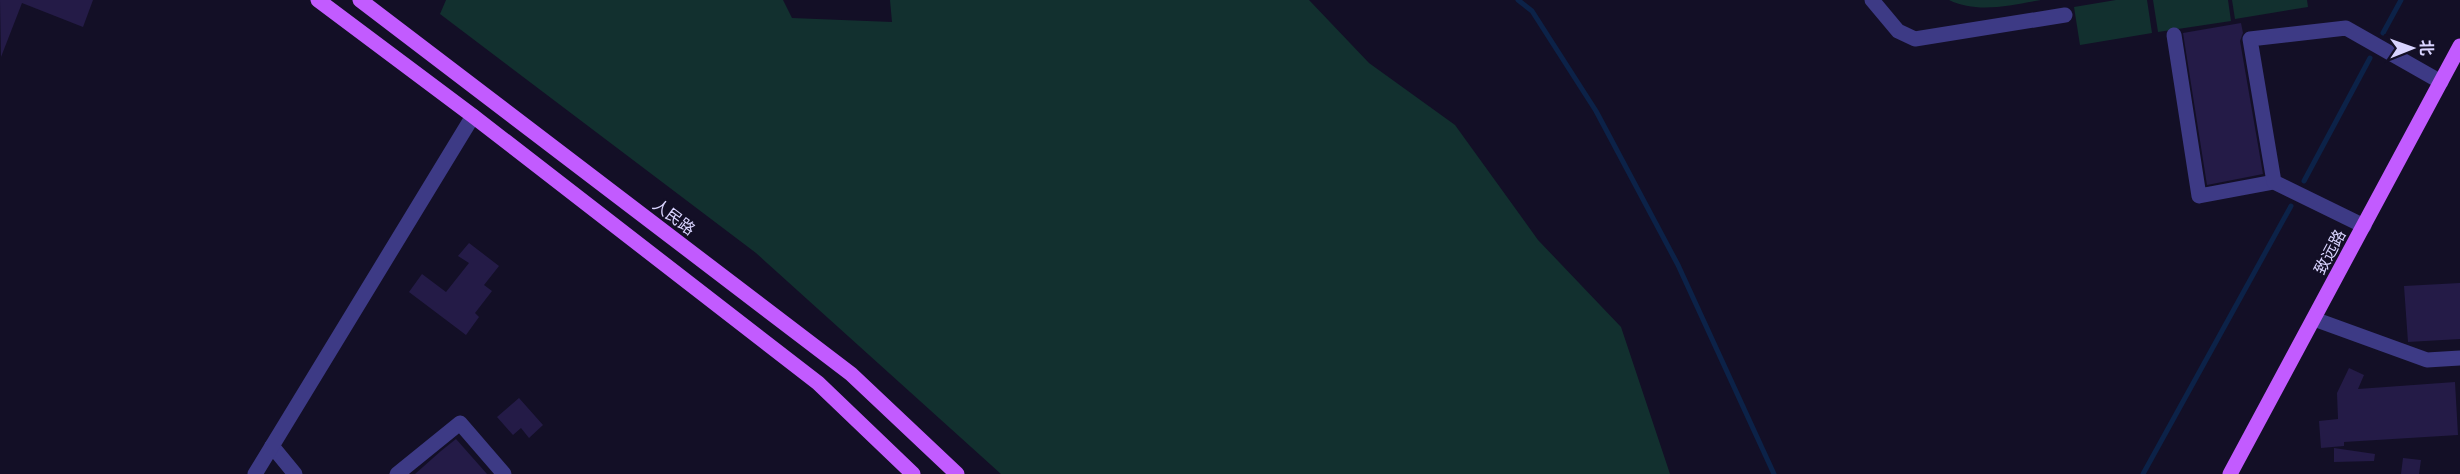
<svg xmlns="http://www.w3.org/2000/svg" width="2460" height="474" font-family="Cabin,'Noto Sans SC',sans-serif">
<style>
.green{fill:#12302f}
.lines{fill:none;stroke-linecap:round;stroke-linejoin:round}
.stream{stroke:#0c2248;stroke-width:5}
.building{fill:#241b47}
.minor{stroke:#3d3a85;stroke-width:15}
.major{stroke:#c25bff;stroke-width:15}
.labels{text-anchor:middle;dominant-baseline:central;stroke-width:4.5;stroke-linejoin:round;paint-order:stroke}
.street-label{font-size:16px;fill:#d9d4ff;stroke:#130f26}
</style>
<rect width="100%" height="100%" fill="#130f26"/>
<g class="green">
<polygon points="446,0 783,0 792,18 892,22 890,0 1309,0 1369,63 1455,125 1538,240 1621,327 1670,474 1001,474 756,253 440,14"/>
<path d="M1949 0H2041C2011 5 1978 14 1949 0Z"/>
<polygon points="2116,0 2147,0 2152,33 2080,45 2074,7"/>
<polygon points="2153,0 2228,0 2231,21 2158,32"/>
<polygon points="2232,0 2307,0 2308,7 2235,19"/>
</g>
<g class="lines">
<g class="stream">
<polyline points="1518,0 1532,11 1596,111 1678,265 1774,474"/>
<polyline points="2383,33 2401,0"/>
<polyline points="2304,181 2370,58"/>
<polyline points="2143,474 2291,206"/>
</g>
</g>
<g class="building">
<polygon points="0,0 93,0 83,27 22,3 1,57"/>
<polygon points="2241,23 2243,33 2240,41 2263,174 2207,185 2183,33"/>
<polygon points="469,243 499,266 484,285 492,291 475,313 479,317 466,335 409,292 422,274 446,292 469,263 458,256"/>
<polygon points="2460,283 2460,339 2408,342 2404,286"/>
<polygon points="2349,368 2364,375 2358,389 2455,382 2458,435 2344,442 2344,446 2321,448 2319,421 2338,419 2337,393"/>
<polygon points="519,398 543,425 529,438 521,428 513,435 497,417"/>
<polygon points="456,439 487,474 415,474 441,451"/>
<polygon points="2334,448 2375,454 2374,461 2334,462"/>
<polygon points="2403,458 2421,460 2419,474 2401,474"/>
</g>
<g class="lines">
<g class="minor">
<polyline points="1872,0 1898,31 1915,39 2065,15"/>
<polyline points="2174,35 2199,196 2274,182"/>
<polyline points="2364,226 2274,182 2250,39 2346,28 2441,82"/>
<polyline points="2314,319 2427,360 2460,358"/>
<polyline points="272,446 295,474"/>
<polyline points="255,474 473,116"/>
<polyline points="397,474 460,423 504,474"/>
</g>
<g class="major">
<polyline points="318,0 473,116 818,383 913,474"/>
<polyline points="360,0 851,374 957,474"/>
<polyline points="2230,474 2460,46"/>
</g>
</g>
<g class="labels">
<g class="street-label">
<text transform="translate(674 217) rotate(37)">人民路</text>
<text transform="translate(2330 252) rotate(-62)">致远路</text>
</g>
</g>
<g transform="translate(2412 48) rotate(89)" stroke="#130f26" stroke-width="4.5" paint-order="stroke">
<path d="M0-4.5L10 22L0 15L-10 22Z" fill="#d9d4ff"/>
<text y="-9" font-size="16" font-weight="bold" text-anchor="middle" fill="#d9d4ff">北</text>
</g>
</svg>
